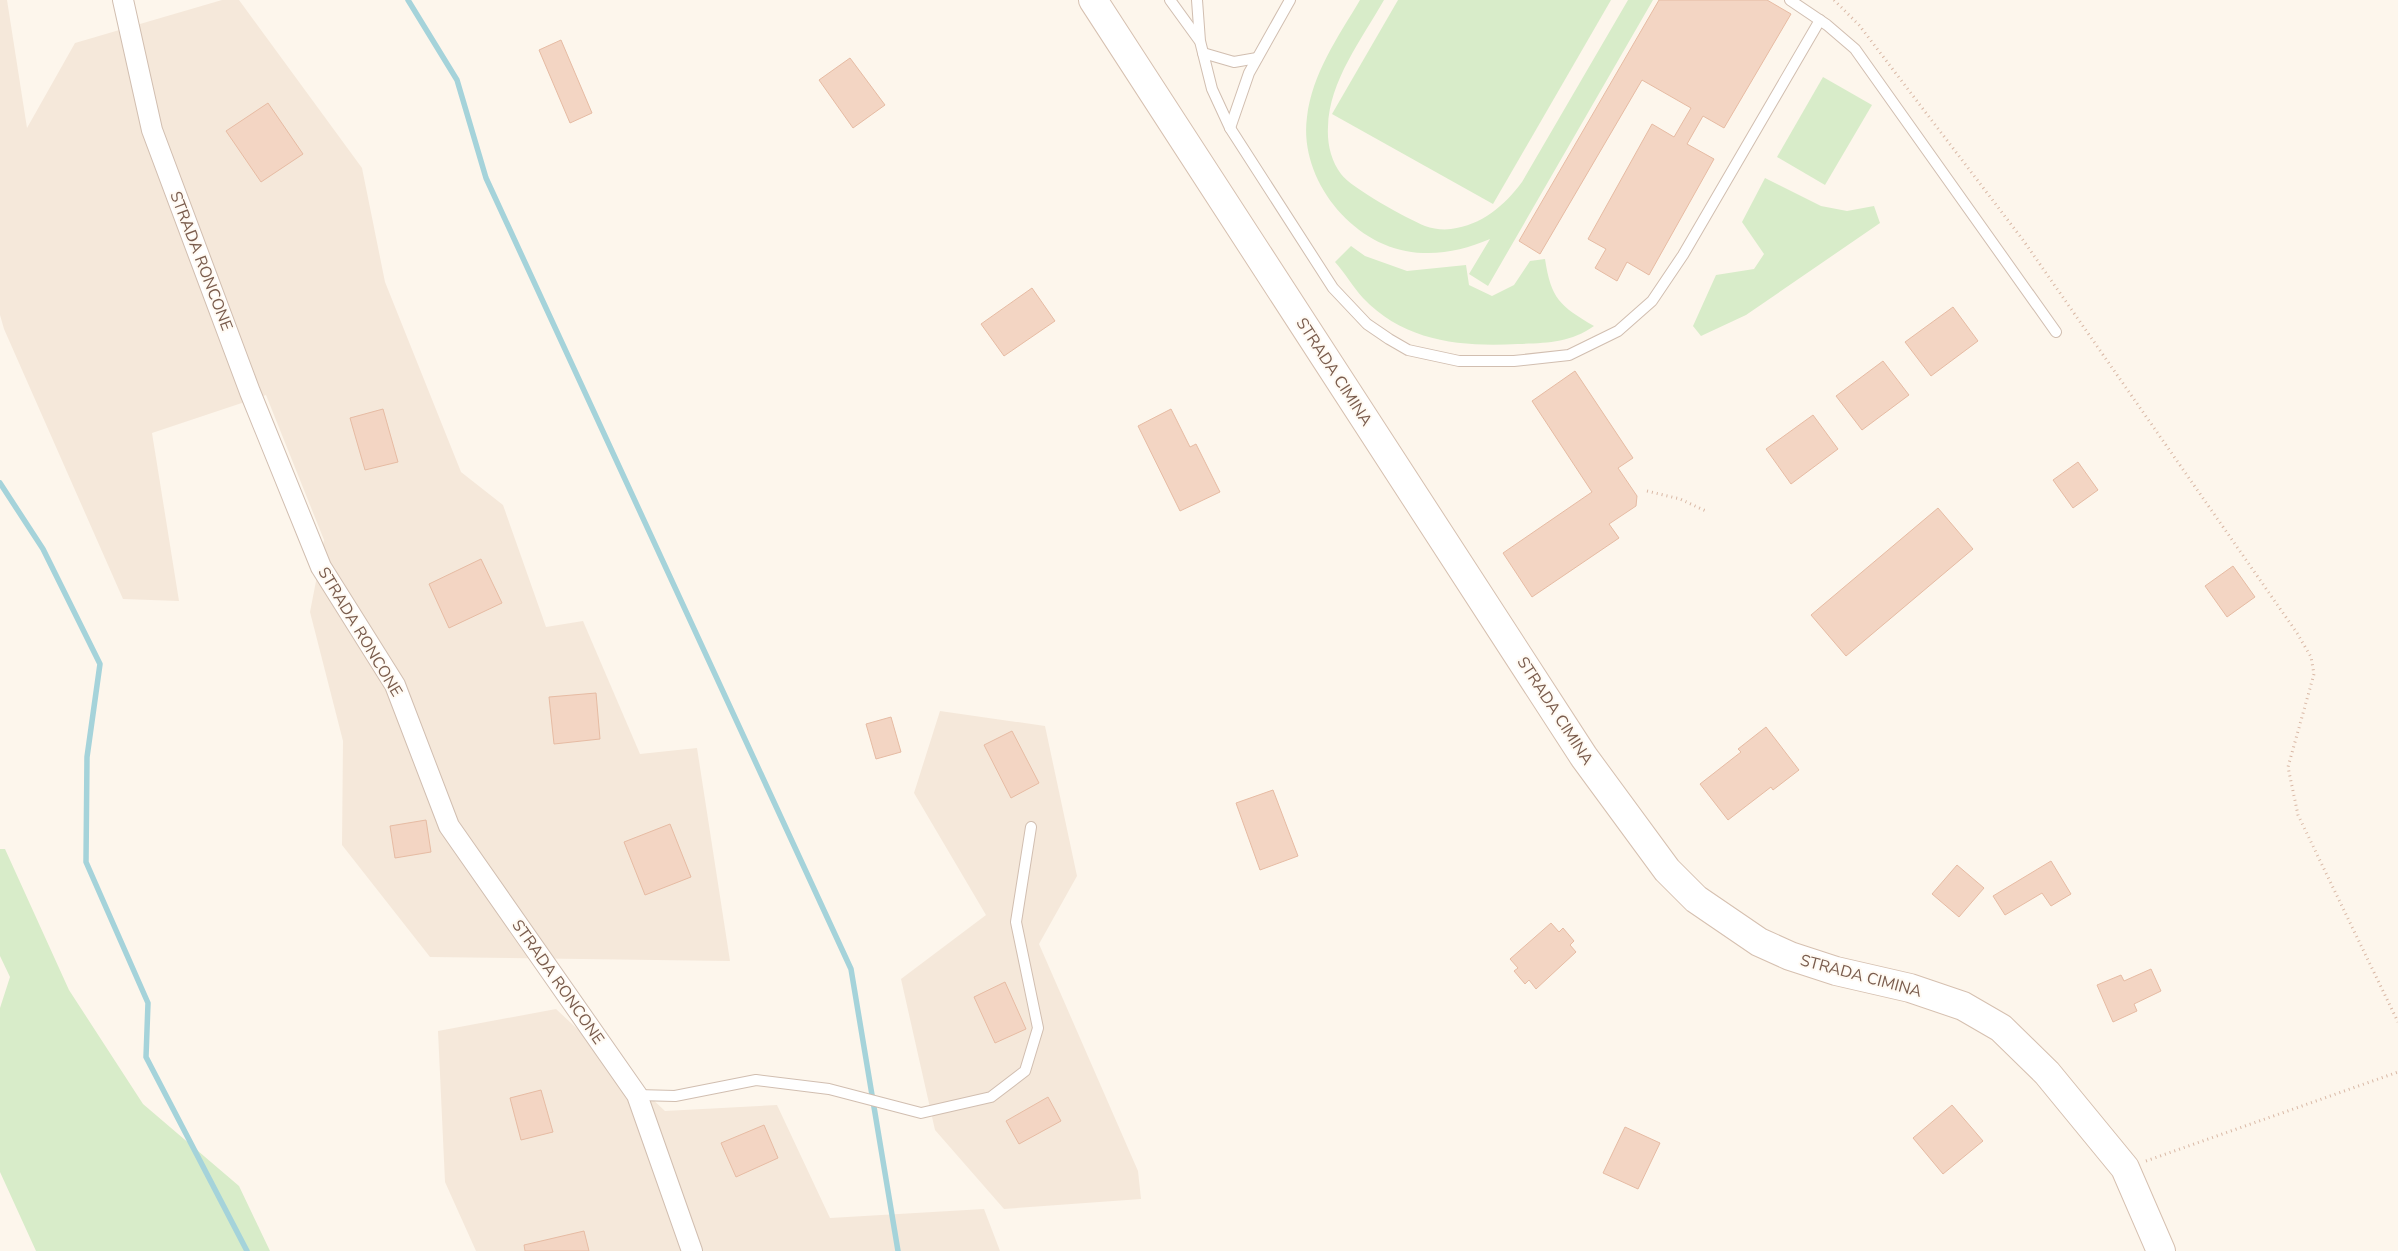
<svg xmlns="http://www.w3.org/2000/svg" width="2398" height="1251" font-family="'Nunito Sans',sans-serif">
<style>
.residential{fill:#f5e8da}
.green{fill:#d8ecc9}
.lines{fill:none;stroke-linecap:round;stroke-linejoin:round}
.stream{stroke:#a5d3da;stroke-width:5.5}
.building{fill:#f3d5c3;stroke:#e6bba3}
.service-casing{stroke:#d1beb0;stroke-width:12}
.minor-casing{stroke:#d1beb0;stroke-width:22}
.secondary-casing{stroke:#d6c0b0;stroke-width:30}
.path{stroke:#d9b8a5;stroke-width:3;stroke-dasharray:1 4;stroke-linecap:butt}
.service{stroke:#fff;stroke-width:10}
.minor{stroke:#fff;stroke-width:20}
.secondary{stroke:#fff;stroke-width:28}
.labels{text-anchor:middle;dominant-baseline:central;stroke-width:4;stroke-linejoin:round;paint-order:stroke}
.street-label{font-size:16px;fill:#7a5c4d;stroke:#fffaf3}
</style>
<rect width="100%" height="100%" fill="#fdf6ec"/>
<g class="residential">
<polygon points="0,0 7,0 27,128 75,43 222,0 239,0 362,168 385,282 461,472 503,505 546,627 583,621 640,754 697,748 730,961 430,957 342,845 343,741 310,612 324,540 266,395 152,433 179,601 123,599 4,329 0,315"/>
<polygon points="940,711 1045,726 1077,876 1039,944 1138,1171 1141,1199 1004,1209 935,1130 901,979 986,915 914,793"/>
<polygon points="556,1009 665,1111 777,1105 830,1218 984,1209 1000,1251 476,1251 445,1182 438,1031"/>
</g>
<g class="green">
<path d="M1360 0H1384C1362 39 1329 81 1328 127 1327 143 1331 161 1341 174 1351 188 1408 219 1425 226 1433 229 1443 230 1451 229 1482 225 1504 206 1522 182L1628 0H1653L1488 286 1469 274 1490 239C1468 248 1447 254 1423 253 1357 252 1298 182 1307 117 1312 74 1338 37 1360 0Z"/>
<polygon points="1398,0 1611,0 1493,204 1332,114"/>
<polygon points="1823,77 1872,105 1825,185 1777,157"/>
<polygon points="1765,178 1821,206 1847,211 1874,206 1880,223 1746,315 1701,336 1693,326 1716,275 1754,269 1764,254 1742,222"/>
<path d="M1351 246 1365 256 1407 271 1466 265 1469 285 1492 296 1514 285 1530 261 1545 259C1551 299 1560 306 1594 326 1570 343 1546 343 1518 344 1461 347 1405 342 1363 298 1353 287 1345 273 1335 262Z"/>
<polygon points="0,849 5,849 69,990 143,1104 239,1186 270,1251 36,1251 0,1172 0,1008 10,977 0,956"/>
</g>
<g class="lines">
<g class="stream">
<polyline points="408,0 457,80 486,178 851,969 898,1251"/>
<polyline points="0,483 43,549 100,664 87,757 86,862 148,1003 146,1057 247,1251"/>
</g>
</g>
<g class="building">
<polygon points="1659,0 1767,0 1791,14 1724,128 1703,116 1687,144 1714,159 1649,275 1627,262 1617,281 1595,268 1606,249 1588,239 1652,124 1674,137 1691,108 1642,80 1540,254 1519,241"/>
<polygon points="561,40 592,113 570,123 539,50"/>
<polygon points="850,58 885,105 853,128 819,80"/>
<polygon points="268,103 303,154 261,182 226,131"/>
<polygon points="1032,288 1055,321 1004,356 981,324"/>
<polygon points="1953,307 1978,341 1931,376 1905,342"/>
<polygon points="1883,361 1909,395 1862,430 1836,396"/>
<polygon points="1575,371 1633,458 1618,468 1637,496 1636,506 1609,524 1619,538 1532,597 1503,553 1592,492 1532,401"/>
<polygon points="383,409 398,462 365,470 350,418"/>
<polygon points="1171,409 1190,447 1196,444 1220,492 1180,511 1138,426"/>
<polygon points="1813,415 1838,449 1791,484 1766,449"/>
<polygon points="2078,462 2098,490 2073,508 2053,480"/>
<polygon points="1938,508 1973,549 1846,656 1811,615"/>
<polygon points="481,559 502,603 449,628 429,584"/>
<polygon points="2233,566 2255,597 2227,617 2205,586"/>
<polygon points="596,693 600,739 554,744 549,697"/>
<polygon points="891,717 901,752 876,759 866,724"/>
<polygon points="1766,727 1799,770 1773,790 1771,787 1728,820 1700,784 1741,752 1738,749"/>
<polygon points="1012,731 1039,783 1011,798 984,745"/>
<polygon points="1273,790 1298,856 1260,870 1236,803"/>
<polygon points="426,820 431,852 395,858 390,826"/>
<polygon points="670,824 691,877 645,895 624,842"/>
<polygon points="2051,861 2071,894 2051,906 2042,893 2005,915 1993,896"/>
<polygon points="1957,865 1984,888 1959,917 1932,894"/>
<polygon points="1551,923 1559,932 1563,928 1574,941 1570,945 1576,952 1536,989 1529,980 1525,984 1514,971 1518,968 1510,959"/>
<polygon points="2151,969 2161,991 2134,1004 2137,1011 2113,1022 2097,985 2121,975 2124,981"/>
<polygon points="1005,982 1026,1029 995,1043 974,997"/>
<polygon points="541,1090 553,1132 521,1140 510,1098"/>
<polygon points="1048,1097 1061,1121 1019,1144 1006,1121"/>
<polygon points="1952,1105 1983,1141 1943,1174 1913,1138"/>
<polygon points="764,1125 778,1158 736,1177 721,1143"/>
<polygon points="1625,1127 1660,1143 1638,1189 1603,1173"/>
<polygon points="584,1231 589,1251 525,1251 524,1245"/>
</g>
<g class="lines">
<g class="service-casing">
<g id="service">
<polyline points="1170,0 1199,40"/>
<polyline points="1197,0 1200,41 1212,89 1230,128 1333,288 1367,324 1389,339 1408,350 1459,361 1514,361 1569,355 1618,331 1652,301 1683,255 1820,20"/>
<polyline points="1790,0 1827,25 1855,49 2056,332"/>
<polyline points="1203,53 1234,62 1257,58"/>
<polyline points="1230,128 1249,73 1290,0"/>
<polyline points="637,1095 675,1096 756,1080 829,1089 921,1113 991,1097 1025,1071 1038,1028 1016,922 1031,827"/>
</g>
</g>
<g class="minor-casing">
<polyline id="minor" points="123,0 152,130 250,392 321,567 395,685 449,826 637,1095 692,1251"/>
</g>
<g class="secondary-casing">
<polyline id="secondary" points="1093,0 1584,757 1667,870 1696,899 1759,942 1790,956 1836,971 1910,988 1963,1006 2001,1028 2047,1073 2125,1168 2161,1251"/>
</g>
<g class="path">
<polyline points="1834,0 1859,25 2023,240 2297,633 2311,657 2314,674 2288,767 2298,815 2398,1022"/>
<polyline points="1647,491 1680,499 1708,512"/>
<polyline points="2146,1161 2398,1072"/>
</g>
<use href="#service" class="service"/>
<use href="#minor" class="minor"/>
<use href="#secondary" class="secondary"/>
</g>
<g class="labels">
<g class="street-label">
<text transform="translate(201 261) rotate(69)">STRADA RONCONE</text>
<text transform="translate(1334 372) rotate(57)">STRADA CIMINA</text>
<text transform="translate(360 632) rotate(59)">STRADA RONCONE</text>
<text transform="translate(1555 711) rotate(57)">STRADA CIMINA</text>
<text transform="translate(1861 976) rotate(15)">STRADA CIMINA</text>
<text transform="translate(558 982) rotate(55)">STRADA RONCONE</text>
</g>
</g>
</svg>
